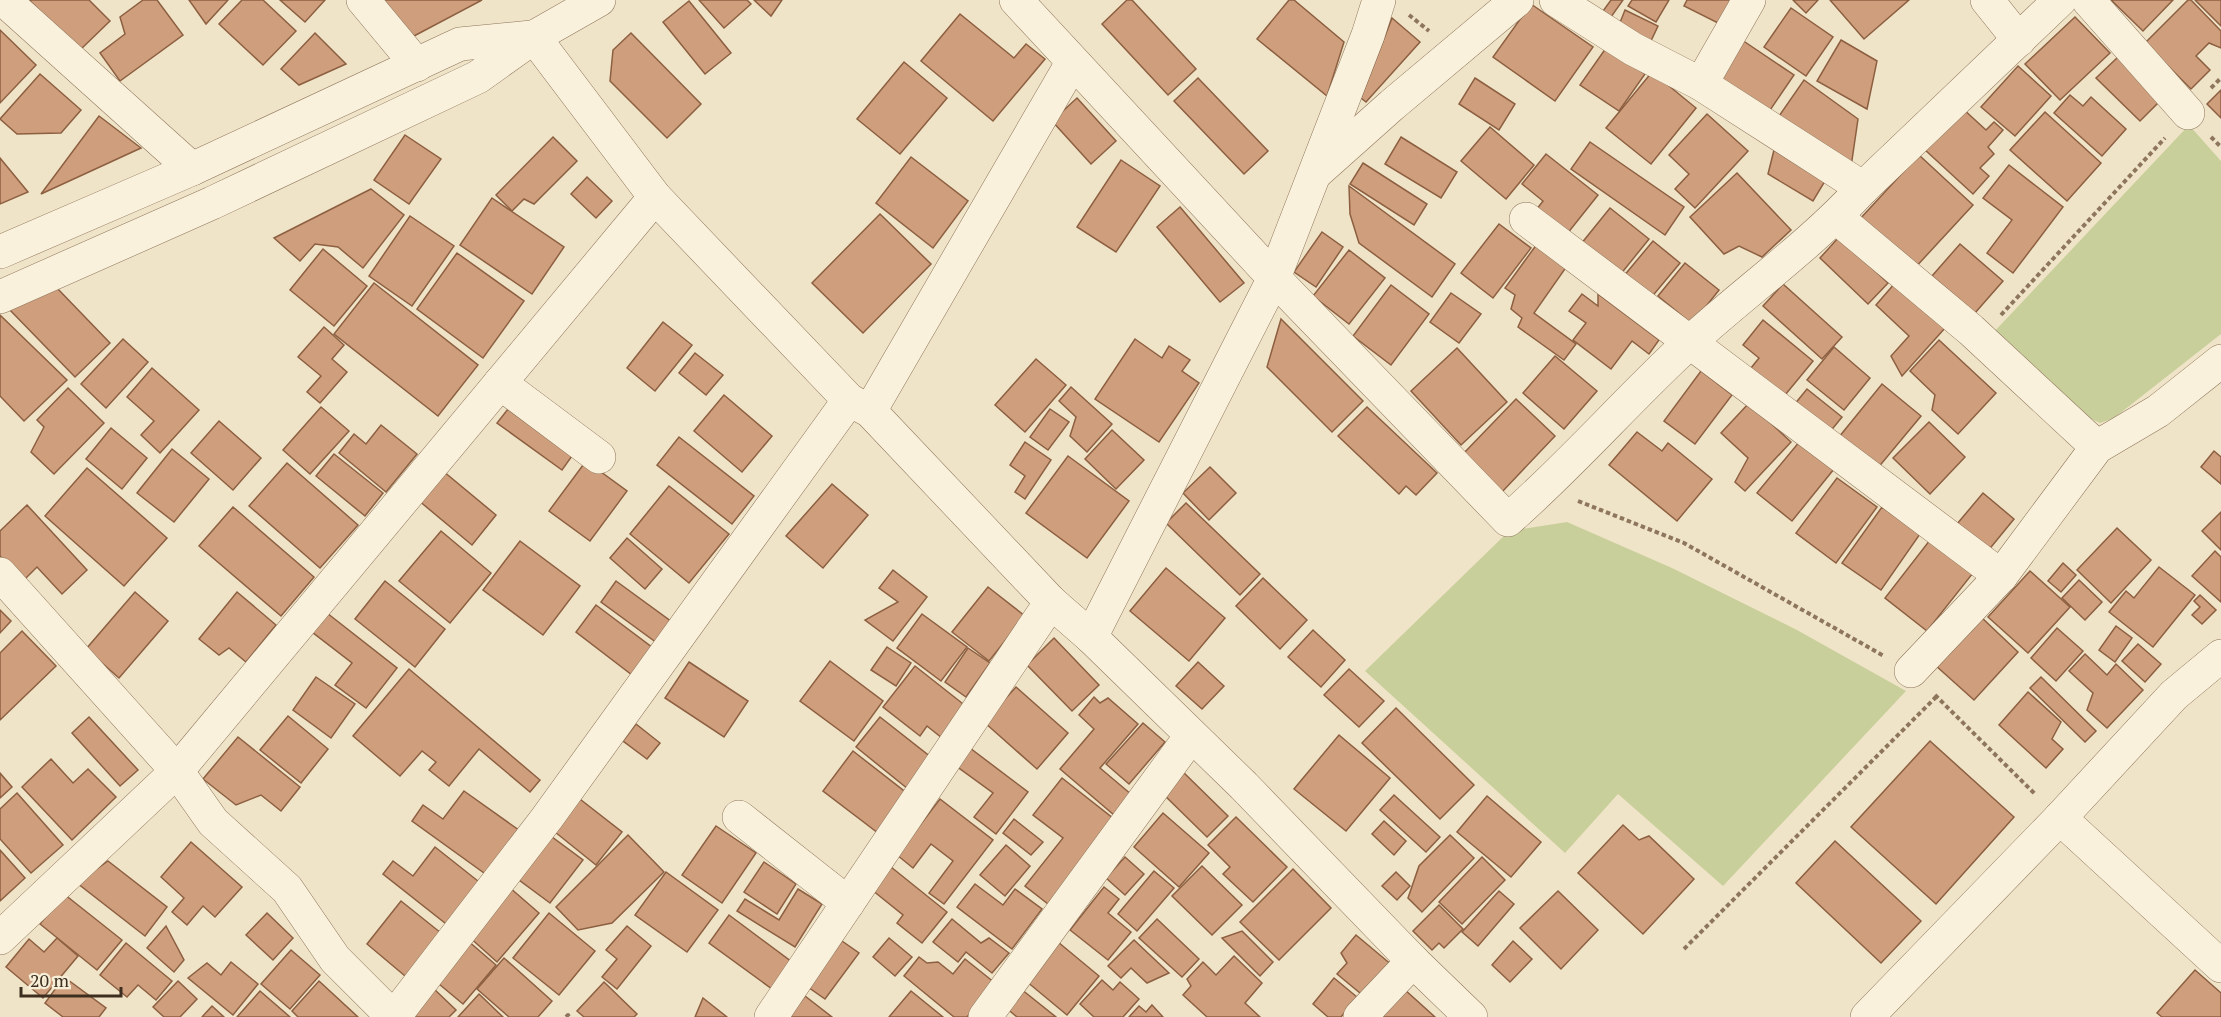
<svg xmlns="http://www.w3.org/2000/svg" width="2221" height="1017" font-family="'PT Serif',serif">
<style>
.green{fill:#c9cf9b}
.building{fill:#cf9f7d;stroke:#8d5f41;stroke-width:1.5}
.lines{fill:none;stroke-linecap:round;stroke-linejoin:round}
.minor-casing{stroke:#8d765c;stroke-width:34}
.path{stroke:#8d765c;stroke-width:4;stroke-dasharray:4.5 3;stroke-linecap:butt}
.minor{stroke:#faf1dc;stroke-width:33}
</style>
<rect width="100%" height="100%" fill="#f0e4c8"/>
<g class="green">
<polygon points="2189,125 2221,161 2221,334 2114,418 2100,423 2085,416 1992,334"/>
<polygon points="1567,522 1672,568 1797,630 1906,691 1723,886 1618,794 1565,853 1365,671 1509,531"/>
</g>
<g class="building">
<polygon points="29,0 89,0 110,21 79,51"/>
<polygon points="143,0 157,0 183,35 120,81 100,53 125,34 120,17"/>
<polygon points="189,0 228,0 206,24"/>
<polygon points="242,0 263,0 296,31 263,65 219,24"/>
<polygon points="280,0 325,0 305,22"/>
<polygon points="379,0 482,0 414,36"/>
<polygon points="699,0 747,0 751,4 724,28"/>
<polygon points="754,0 782,0 771,16"/>
<polygon points="1127,0 1132,0 1196,69 1168,95 1102,24"/>
<polygon points="1289,0 1294,0 1344,42 1327,96 1257,39"/>
<polygon points="1611,0 1623,0 1611,17 1603,11"/>
<polygon points="1632,0 1669,0 1656,22 1628,6"/>
<polygon points="1687,0 1737,0 1724,26 1684,6"/>
<polygon points="1793,0 1818,0 1806,13"/>
<polygon points="1830,0 1909,0 1864,39"/>
<polygon points="2111,0 2173,0 2143,31"/>
<polygon points="2188,0 2191,0 2221,31 2221,48 2209,43 2196,56 2210,70 2191,89 2145,43"/>
<polygon points="2195,0 2221,0 2221,26"/>
<polygon points="689,1 731,53 705,74 663,22"/>
<polygon points="1531,4 1593,47 1555,101 1493,57"/>
<polygon points="1791,8 1833,37 1806,76 1764,47"/>
<polygon points="1625,10 1658,26 1649,45 1617,30"/>
<polygon points="960,14 1014,58 1026,44 1045,59 993,121 921,61"/>
<polygon points="2075,17 2110,53 2060,100 2025,64"/>
<polygon points="1392,18 1420,42 1366,102 1361,98"/>
<polygon points="0,30 36,65 0,103"/>
<polygon points="315,33 346,64 299,85 281,69"/>
<polygon points="631,33 701,104 667,138 610,81 613,50"/>
<polygon points="1742,40 1794,75 1766,116 1714,81"/>
<polygon points="1841,40 1877,61 1867,109 1817,81"/>
<polygon points="1606,48 1645,74 1619,111 1580,85"/>
<polygon points="2118,57 2162,99 2140,121 2096,78"/>
<polygon points="904,62 947,98 900,154 857,119"/>
<polygon points="2018,66 2051,96 2015,136 1981,107"/>
<polygon points="1652,72 1696,108 1651,164 1606,128"/>
<polygon points="40,74 81,110 61,133 17,134 0,119"/>
<polygon points="1198,78 1268,151 1244,174 1174,101"/>
<polygon points="1475,78 1515,104 1499,130 1459,104"/>
<polygon points="1804,80 1858,119 1851,167 1779,116"/>
<polygon points="2221,90 2221,118 2207,104"/>
<polygon points="2070,95 2083,106 2091,97 2126,129 2102,156 2054,113"/>
<polygon points="1077,98 1116,141 1091,164 1052,121"/>
<polygon points="1962,108 1986,130 1994,122 2003,130 1988,147 1994,154 1980,168 1989,176 1973,194 1924,149"/>
<polygon points="2045,112 2101,163 2067,201 2010,150"/>
<polygon points="1707,114 1748,151 1695,208 1675,189 1689,174 1669,155"/>
<polygon points="99,116 141,148 41,194"/>
<polygon points="1490,127 1534,165 1506,199 1461,161"/>
<polygon points="405,135 441,159 409,204 374,180"/>
<polygon points="553,137 577,161 534,204 524,199 512,211 496,195"/>
<polygon points="1401,137 1457,172 1441,198 1385,164"/>
<polygon points="1590,142 1684,207 1665,235 1571,169"/>
<polygon points="1774,150 1825,181 1813,201 1768,174"/>
<polygon points="1546,154 1598,195 1567,234 1536,210 1543,201 1522,184"/>
<polygon points="1919,155 1973,205 1913,270 1859,220"/>
<polygon points="911,157 968,201 933,248 876,203"/>
<polygon points="0,158 28,192 0,204"/>
<polygon points="1121,160 1160,186 1116,252 1077,227"/>
<polygon points="1363,163 1427,204 1414,225 1350,184"/>
<polygon points="2009,165 2063,207 2013,273 1987,253 2012,220 1983,198"/>
<polygon points="1737,173 1791,230 1762,257 1739,246 1724,254 1690,217"/>
<polygon points="587,177 612,201 596,218 571,194"/>
<polygon points="1349,186 1455,264 1432,297 1359,243 1350,214"/>
<polygon points="371,189 404,215 363,268 338,247 315,244 300,261 274,238"/>
<polygon points="492,198 564,247 532,294 460,245"/>
<polygon points="1180,207 1244,283 1220,302 1157,227"/>
<polygon points="1610,208 1649,239 1620,275 1581,244"/>
<polygon points="880,214 931,264 863,333 812,283"/>
<polygon points="410,216 454,246 412,306 369,276"/>
<polygon points="1499,224 1531,248 1493,298 1461,273"/>
<polygon points="1322,232 1343,247 1316,287 1294,272"/>
<polygon points="1839,237 1888,283 1868,304 1820,258"/>
<polygon points="1653,241 1680,263 1650,299 1623,277"/>
<polygon points="1537,244 1567,266 1534,313 1576,344 1564,360 1518,327 1522,318 1511,309 1515,295 1505,288"/>
<polygon points="1960,244 2003,281 1975,313 1932,276"/>
<polygon points="323,249 367,286 334,326 290,290"/>
<polygon points="1349,250 1385,278 1349,324 1313,296"/>
<polygon points="457,253 524,301 483,358 417,309"/>
<polygon points="1685,263 1719,290 1692,324 1658,296"/>
<polygon points="374,283 478,365 438,416 334,334"/>
<polygon points="1895,283 1945,328 1902,376 1891,356 1909,336 1876,305"/>
<polygon points="1783,284 1842,337 1822,359 1763,306"/>
<polygon points="1391,285 1429,314 1391,365 1353,336"/>
<polygon points="56,287 110,343 75,377 8,308"/>
<polygon points="1451,293 1481,314 1459,343 1430,322"/>
<polygon points="1582,294 1598,306 1598,294 1659,340 1649,354 1632,341 1611,369 1573,340 1586,323 1569,311"/>
<polygon points="0,315 67,380 24,421 0,396"/>
<polygon points="1281,319 1363,401 1332,432 1267,367"/>
<polygon points="1763,320 1813,361 1781,400 1747,373 1759,358 1743,345"/>
<polygon points="663,322 692,345 655,391 627,368"/>
<polygon points="324,327 344,345 332,359 347,372 320,403 307,392 321,376 298,357"/>
<polygon points="123,339 148,362 106,408 81,384"/>
<polygon points="1135,339 1162,358 1169,346 1190,360 1182,371 1199,383 1159,442 1095,399"/>
<polygon points="1939,340 1996,393 1958,434 1932,410 1935,395 1910,371"/>
<polygon points="1834,347 1870,378 1844,410 1807,380"/>
<polygon points="1457,348 1507,402 1461,445 1411,391"/>
<polygon points="695,353 723,375 706,395 679,373"/>
<polygon points="1555,356 1597,391 1564,429 1523,393"/>
<polygon points="1036,359 1066,385 1025,432 995,405"/>
<polygon points="152,368 199,410 160,453 141,435 154,421 127,397"/>
<polygon points="1701,371 1732,395 1695,444 1664,421"/>
<polygon points="1882,384 1921,416 1877,469 1839,437"/>
<polygon points="1071,387 1112,424 1087,452 1070,436 1076,417 1059,401"/>
<polygon points="68,388 104,423 54,474 31,452 44,427 37,420"/>
<polygon points="1807,389 1842,417 1829,433 1794,405"/>
<polygon points="724,395 772,436 742,472 694,431"/>
<polygon points="1516,399 1555,436 1502,492 1463,454"/>
<polygon points="1749,403 1791,442 1745,491 1735,482 1748,458 1721,433"/>
<polygon points="321,407 349,431 310,474 283,450"/>
<polygon points="1367,407 1437,473 1416,495 1406,486 1399,494 1338,436"/>
<polygon points="508,409 572,456 562,470 497,423"/>
<polygon points="1050,409 1069,422 1048,450 1030,437"/>
<polygon points="219,421 261,458 233,490 191,453"/>
<polygon points="1929,422 1965,457 1930,494 1893,458"/>
<polygon points="381,425 417,454 386,492 339,453 354,434 366,444"/>
<polygon points="111,428 147,458 122,489 86,459"/>
<polygon points="1112,430 1144,460 1116,489 1085,459"/>
<polygon points="1637,432 1662,451 1668,443 1712,479 1677,521 1609,465"/>
<polygon points="679,437 754,496 732,524 657,465"/>
<polygon points="1800,441 1834,469 1792,521 1757,493"/>
<polygon points="1025,442 1051,460 1025,499 1015,492 1025,476 1010,465"/>
<polygon points="172,449 209,479 174,522 137,493"/>
<polygon points="2214,451 2221,457 2221,484 2201,467"/>
<polygon points="334,454 383,493 365,516 316,476"/>
<polygon points="1068,456 1129,501 1087,558 1026,513"/>
<polygon points="586,461 627,491 590,541 549,511"/>
<polygon points="287,463 358,525 320,568 249,506"/>
<polygon points="1210,467 1236,493 1209,520 1183,493"/>
<polygon points="87,468 167,538 124,586 45,516"/>
<polygon points="443,471 496,515 472,545 418,500"/>
<polygon points="1837,478 1877,507 1836,563 1796,533"/>
<polygon points="832,484 868,515 823,568 786,536"/>
<polygon points="669,486 729,534 689,583 630,534"/>
<polygon points="1983,493 2014,519 1983,557 1952,530"/>
<polygon points="1186,503 1260,574 1240,595 1166,523"/>
<polygon points="27,505 87,570 62,594 37,567 23,581 0,556 0,531"/>
<polygon points="233,507 314,577 281,616 199,546"/>
<polygon points="1882,507 1920,534 1881,590 1842,563"/>
<polygon points="2221,512 2221,550 2202,531"/>
<polygon points="2117,528 2151,560 2111,603 2077,570"/>
<polygon points="441,531 491,573 450,623 399,581"/>
<polygon points="627,538 662,569 645,589 610,558"/>
<polygon points="1930,540 1973,573 1927,631 1885,598"/>
<polygon points="520,541 580,586 543,635 483,590"/>
<polygon points="2215,551 2221,557 2221,602 2192,576"/>
<polygon points="2063,563 2076,575 2061,592 2048,581"/>
<polygon points="2159,567 2195,595 2153,647 2109,612 2126,591 2134,598"/>
<polygon points="1166,568 1225,618 1189,661 1130,611"/>
<polygon points="893,570 927,597 893,641 865,620 898,602 879,588"/>
<polygon points="2030,571 2070,607 2028,653 1988,617"/>
<polygon points="1263,578 1307,620 1280,649 1236,606"/>
<polygon points="2079,580 2102,602 2085,620 2062,598"/>
<polygon points="385,581 445,629 415,667 355,619"/>
<polygon points="616,581 672,622 657,643 601,602"/>
<polygon points="988,587 1025,616 989,661 952,632"/>
<polygon points="135,592 168,621 119,678 86,649"/>
<polygon points="237,592 276,625 246,662 229,648 219,655 199,639"/>
<polygon points="2200,595 2216,610 2202,624 2192,615 2200,607 2194,601"/>
<polygon points="596,605 653,648 632,675 576,632"/>
<polygon points="0,610 11,621 0,633"/>
<polygon points="327,613 397,668 366,708 335,685 352,663 312,632"/>
<polygon points="922,614 967,647 941,681 897,648"/>
<polygon points="1980,616 2018,652 1974,700 1935,665"/>
<polygon points="2116,626 2132,638 2115,662 2099,650"/>
<polygon points="2057,628 2083,651 2056,681 2031,658"/>
<polygon points="1313,630 1345,660 1321,687 1288,657"/>
<polygon points="22,631 56,666 0,720 0,653"/>
<polygon points="1054,638 1099,685 1072,711 1027,665"/>
<polygon points="2138,644 2161,664 2145,682 2122,661"/>
<polygon points="887,647 911,663 896,686 871,670"/>
<polygon points="968,648 990,663 966,697 945,682"/>
<polygon points="2085,654 2107,675 2116,664 2143,690 2107,728 2087,710 2093,693 2069,671"/>
<polygon points="830,661 883,701 854,741 800,701"/>
<polygon points="689,662 748,701 724,737 665,698"/>
<polygon points="1198,662 1224,686 1202,709 1176,686"/>
<polygon points="915,666 967,707 942,738 927,726 920,736 883,707"/>
<polygon points="409,669 540,780 530,792 479,749 449,786 429,770 436,762 422,751 400,776 353,736"/>
<polygon points="1349,669 1384,701 1359,727 1324,695"/>
<polygon points="316,677 355,704 331,738 293,710"/>
<polygon points="2041,677 2096,731 2085,742 2030,688"/>
<polygon points="1016,687 1068,733 1037,769 984,722"/>
<polygon points="2028,692 2061,722 2052,739 2063,749 2046,768 1999,725"/>
<polygon points="1094,697 1100,703 1108,698 1138,724 1100,768 1132,795 1114,815 1060,769 1094,729 1079,715"/>
<polygon points="1396,708 1474,785 1440,819 1362,743"/>
<polygon points="288,716 328,749 301,783 260,750"/>
<polygon points="89,717 138,770 120,786 72,733"/>
<polygon points="880,717 932,758 908,789 856,747"/>
<polygon points="1143,723 1165,742 1129,784 1106,764"/>
<polygon points="636,724 660,743 647,759 623,741"/>
<polygon points="1339,735 1390,778 1346,831 1294,789"/>
<polygon points="238,737 300,787 281,811 261,795 236,805 203,779"/>
<polygon points="1930,741 2014,817 1936,904 1851,827"/>
<polygon points="966,745 1028,792 996,834 974,817 993,793 952,763"/>
<polygon points="853,751 908,794 878,833 823,791"/>
<polygon points="51,759 73,783 88,769 116,797 72,840 22,787"/>
<polygon points="1181,770 1228,816 1207,837 1160,791"/>
<polygon points="0,773 12,787 0,798"/>
<polygon points="1062,778 1114,819 1048,904 1025,886 1063,838 1033,815"/>
<polygon points="464,791 523,833 491,878 412,821 423,805 443,819"/>
<polygon points="17,793 63,845 31,873 0,839 0,809"/>
<polygon points="1394,795 1440,837 1426,852 1380,810"/>
<polygon points="576,796 622,832 596,865 550,828"/>
<polygon points="1487,796 1541,842 1511,877 1457,832"/>
<polygon points="940,799 993,840 944,904 929,893 953,861 931,844 913,868 897,855"/>
<polygon points="1163,813 1209,853 1179,887 1134,847"/>
<polygon points="1236,817 1287,867 1253,902 1223,874 1230,867 1208,845"/>
<polygon points="1014,819 1043,842 1031,855 1003,833"/>
<polygon points="1384,821 1406,841 1394,855 1372,834"/>
<polygon points="1623,825 1639,840 1649,836 1694,879 1643,934 1578,873"/>
<polygon points="716,826 756,853 722,903 682,875"/>
<polygon points="544,831 583,860 550,903 511,874"/>
<polygon points="628,835 664,872 612,923 578,930 556,907"/>
<polygon points="1450,835 1474,858 1422,912 1408,898 1419,866"/>
<polygon points="1835,841 1921,921 1881,963 1796,883"/>
<polygon points="191,842 242,887 215,917 203,906 187,925 172,912 184,898 161,877"/>
<polygon points="1006,845 1030,866 1005,896 980,875"/>
<polygon points="435,847 483,885 450,927 383,874 393,861 413,876"/>
<polygon points="0,850 25,878 0,901"/>
<polygon points="1125,857 1144,874 1125,895 1106,878"/>
<polygon points="1482,857 1505,880 1462,924 1439,902"/>
<polygon points="108,861 167,907 145,936 77,883"/>
<polygon points="764,862 796,884 777,914 744,892"/>
<polygon points="1202,866 1242,905 1212,935 1172,896"/>
<polygon points="891,867 947,912 922,943 897,923 903,915 872,890"/>
<polygon points="1293,869 1331,908 1279,960 1240,922"/>
<polygon points="1154,871 1174,888 1137,931 1118,914"/>
<polygon points="666,872 718,910 687,952 635,915"/>
<polygon points="1396,872 1410,886 1397,900 1382,886"/>
<polygon points="975,884 1003,905 1015,889 1042,909 1012,949 957,907"/>
<polygon points="509,887 539,913 497,962 467,935"/>
<polygon points="1104,887 1119,899 1108,913 1131,932 1108,960 1070,930"/>
<polygon points="798,889 822,904 795,947 737,911 745,899 779,920"/>
<polygon points="1499,891 1514,904 1478,946 1462,932"/>
<polygon points="1558,891 1598,930 1561,969 1520,928"/>
<polygon points="64,894 122,940 97,970 40,924"/>
<polygon points="401,901 446,937 411,981 367,944"/>
<polygon points="1439,905 1463,929 1444,948 1439,943 1432,950 1413,931"/>
<polygon points="267,913 293,938 273,960 246,935"/>
<polygon points="549,913 595,951 559,995 513,958"/>
<polygon points="729,915 792,962 772,989 709,943"/>
<polygon points="952,919 981,943 989,938 1009,953 992,973 966,952 958,962 933,942"/>
<polygon points="1157,919 1199,959 1182,977 1139,938"/>
<polygon points="166,926 184,960 174,972 147,948"/>
<polygon points="627,926 651,946 617,989 602,977 617,959 606,950"/>
<polygon points="1242,931 1273,962 1260,976 1222,938"/>
<polygon points="1356,935 1393,966 1366,998 1337,974 1347,963 1341,953"/>
<polygon points="57,938 78,956 43,998 6,967 29,939 44,952"/>
<polygon points="889,938 912,957 895,976 873,957"/>
<polygon points="467,940 496,965 463,1004 433,979"/>
<polygon points="1134,940 1169,973 1147,983 1131,968 1121,978 1108,966"/>
<polygon points="842,941 859,953 825,999 808,987"/>
<polygon points="1513,941 1532,959 1510,982 1492,965"/>
<polygon points="1058,942 1099,976 1067,1015 1026,981"/>
<polygon points="126,943 172,981 156,1000 138,985 127,997 100,975"/>
<polygon points="291,950 320,975 290,1009 261,984"/>
<polygon points="1234,956 1262,983 1245,1003 1260,1017 1207,1017 1183,995 1191,986 1187,979 1203,962 1216,975"/>
<polygon points="919,957 927,963 938,962 953,974 965,959 995,983 967,1017 954,1017 904,976"/>
<polygon points="504,958 552,1001 538,1017 509,1017 477,989"/>
<polygon points="231,962 258,984 233,1015 188,978 207,963 221,975"/>
<polygon points="2195,970 2221,993 2221,1017 2162,1017 2157,1013"/>
<polygon points="64,977 106,1008 99,1017 63,1017 45,1003"/>
<polygon points="1334,978 1357,997 1341,1017 1328,1017 1313,1004"/>
<polygon points="1102,980 1113,990 1120,982 1139,999 1123,1017 1094,1017 1080,1004"/>
<polygon points="178,981 197,999 180,1017 164,1017 153,1007"/>
<polygon points="319,981 358,1017 298,1017 292,1011"/>
<polygon points="604,982 637,1014 634,1017 584,1017 577,1011"/>
<polygon points="433,988 456,1010 449,1017 414,1017"/>
<polygon points="1021,989 1056,1017 1017,1017 1005,1007"/>
<polygon points="1404,989 1435,1017 1381,1017"/>
<polygon points="260,991 290,1017 237,1017"/>
<polygon points="911,991 943,1017 889,1017"/>
<polygon points="479,994 503,1017 458,1017"/>
<polygon points="805,996 832,1017 789,1017"/>
<polygon points="703,998 727,1017 695,1017"/>
<polygon points="1152,1005 1163,1017 1129,1017 1139,1006 1146,1012"/>
<polygon points="212,1006 224,1017 202,1017"/>
</g>
<g class="lines">
<g class="minor-casing">
<g id="minor">
<polyline points="4,0 192,169"/>
<polyline points="363,0 417,65"/>
<path d="M1016 0 1274 278 1508 520C1572 464 1628 399 1690 342 1747 290 1811 245 1863 188L2060 0"/>
<polyline points="1556,0 1633,49 1701,84 1863,188"/>
<polyline points="1987,0 2019,40"/>
<polyline points="2088,0 2188,113"/>
<polyline points="534,37 655,197 849,400 870,411 1051,602 1091,637 1244,786 1413,961 1471,1017"/>
<polyline points="1701,84 1749,0"/>
<polyline points="1318,171 1392,105 1517,0"/>
<polyline points="1836,217 1971,330 2097,447"/>
<polyline points="1526,219 2001,576"/>
<polyline points="0,252 192,169 460,44 532,37"/>
<polyline points="0,297 212,203 478,77 534,37 599,0"/>
<polyline points="500,383 599,457"/>
<polyline points="870,411 1072,63"/>
<polyline points="0,574 177,771 213,822 287,889 335,959 393,1017"/>
<polyline points="1091,637 1274,278 1368,35 1379,0"/>
<polyline points="1911,671 2001,576 2097,447 2158,411 2221,361"/>
<polyline points="739,817 848,903"/>
<polyline points="2060,818 2221,966"/>
<polyline points="0,938 177,771 655,197"/>
<polyline points="394,1017 547,818 849,400"/>
<polyline points="771,1017 1051,602"/>
<polyline points="985,1017 1191,736"/>
<polyline points="1360,1017 1413,961"/>
<polyline points="1867,1017 2060,818 2174,695 2221,656"/>
</g>
</g>
<g class="path">
<polyline points="1409,15 1429,31"/>
<polyline points="2211,88 2221,78"/>
<polyline points="2211,137 2221,147"/>
<polyline points="2001,315 2165,138"/>
<polyline points="1578,501 1684,543 1884,656"/>
<polyline points="1935,695 2036,795"/>
<polyline points="1684,949 1936,697"/>
<polyline points="566,1017 568,1015 569,1017"/>
</g>
<use href="#minor" class="minor"/>
</g>
<path d="M21 987v9h100v-9" fill="none" stroke="#3d2e20" stroke-width="3"/>
<text x="30" y="987" font-size="18" fill="#3d2e20" stroke="#f7eed8" stroke-width="4.5" paint-order="stroke">20 m</text>
</svg>
